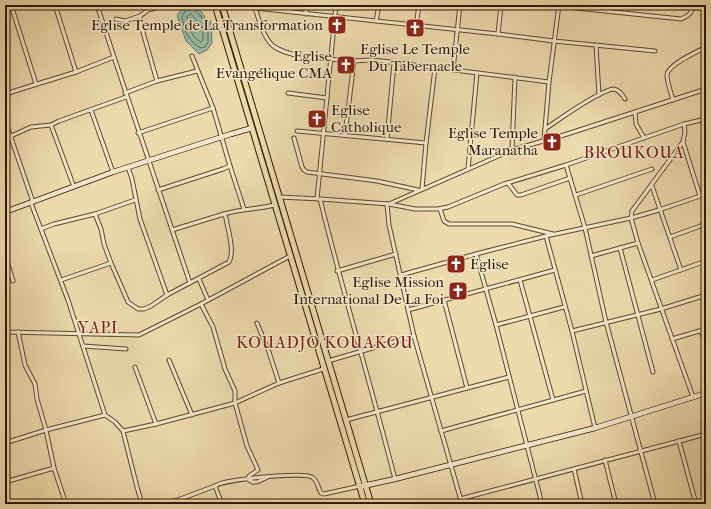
<svg xmlns="http://www.w3.org/2000/svg" width="711" height="509" font-family="'IM FELL French Canon',serif">
<style>
.water{fill:#99bba9;stroke:#6d7965}
.lines{fill:none;stroke-linecap:round;stroke-linejoin:round}
.shore{stroke:#626954;stroke-width:1}
.street-casing{stroke:#5c482b;stroke-width:5}
.secondary-casing{stroke:#2c1700;stroke-width:6}
.primary-casing{stroke:#2c1700;stroke-width:7}
.street{stroke:#f3e7ca;stroke-width:3}
.secondary{stroke:#f3e7ca;stroke-width:4.5}
.primary{stroke:#eddaad;stroke-width:5}
.labels{text-anchor:middle;dominant-baseline:central;stroke-width:3;stroke-linejoin:round;paint-order:stroke}
.poi-label{font-size:15px;fill:#2c1700;stroke:#f3e7ca;text-anchor:end}
.neighbourhood-label{font-size:16px;letter-spacing:1px;fill:#7a1f14;stroke:#f3e7ca}
</style>
<rect width="100%" height="100%" fill="#eddaad"/>
<filter id="stains"><feTurbulence type="fractalNoise" baseFrequency=".005" numOctaves="4"/><feColorMatrix values="0 0 0 0 .2 0 0 0 0 .09 0 0 0 0 .02 0 0 0 .5 -.17"/></filter>
<radialGradient id="worn" r=".72"><stop offset=".6" stop-color="#630" stop-opacity="0"/><stop offset="1" stop-color="#630" stop-opacity=".3"/></radialGradient>
<path class="water" d="M188 5 198 7 206 19 210 20C213 28 211 35 212 43L207 50 199 54 186 41 177 15 183 8Z"/>
<g class="lines">
<g class="shore">
<path d="M189 7H191L200 15 208 27V42L205 47 201 48C189 43 183 28 182 16Z"/>
<path d="M191 14 203 28V40L201 42C192 38 188 26 187 17Z"/>
</g>
<g class="street-casing">
<g id="street">
<polyline points="11,5 36,84"/>
<polyline points="55,5 76,72"/>
<polyline points="254,5 255,8 498,34 554,41 655,51"/>
<path d="M548 5 681 19C689 16 692 13 693 5"/>
<path d="M255 8C259 20 263 36 272 45 288 59 333 59 354 61"/>
<polyline points="306,14 306,5"/>
<polyline points="116,19 125,21 140,16"/>
<polyline points="376,21 379,5"/>
<polyline points="416,26 419,5"/>
<polyline points="498,34 501,5"/>
<polyline points="596,45 599,95"/>
<polyline points="114,57 190,283"/>
<polyline points="453,70 460,5"/>
<polyline points="157,81 140,22 140,16 148,10 166,5"/>
<polyline points="125,93 157,81 197,71"/>
<polyline points="288,93 327,98"/>
<polyline points="5,94 76,72 114,57 97,5"/>
<path d="M673 100C671 92 667 83 667 75 667 65 697 52 706 47"/>
<polyline points="91,110 113,172"/>
<polyline points="635,112 636,124 644,138"/>
<polyline points="5,120 33,202"/>
<polyline points="684,124 685,132 683,142 632,211 631,218 638,243 693,397"/>
<polyline points="51,125 74,187"/>
<path d="M545 129C557 121 601 89 614 89 619 90 622 94 625 99"/>
<polyline points="297,131 426,143"/>
<polyline points="138,133 213,108"/>
<polyline points="345,135 354,61 369,60 382,61 549,82"/>
<polyline points="11,136 31,127 51,125 59,121 126,97"/>
<polyline points="294,138 302,167 304,170 307,172 377,181 418,190"/>
<polyline points="387,139 394,63"/>
<polyline points="544,140 549,82 559,5"/>
<polyline points="683,142 700,196"/>
<polyline points="512,150 515,77"/>
<polyline points="566,165 585,228 606,322 655,504"/>
<polyline points="230,166 244,209"/>
<polyline points="128,167 132,179 140,219 167,295"/>
<polyline points="468,169 477,73"/>
<polyline points="508,183 517,195 521,195 570,178"/>
<polyline points="652,186 681,270"/>
<polyline points="422,189 426,143 435,68"/>
<polyline points="158,190 223,169 230,166 213,108 192,56"/>
<polyline points="576,195 652,169"/>
<polyline points="280,197 320,199 389,204 415,209 438,209 448,207 504,184 566,165 684,124 706,119"/>
<polyline points="317,199 336,5"/>
<path d="M320 199C343 293 371 385 395 479"/>
<polyline points="31,203 68,300 105,415 115,422 123,431 156,424 235,403 279,383 323,369"/>
<polyline points="387,204 389,225 414,336 462,504"/>
<polyline points="389,204 512,150 564,135 706,89"/>
<polyline points="440,209 444,221 449,224 512,224 553,234"/>
<polyline points="95,214 135,200"/>
<path d="M41 229 54 224 95 214 101 229 104 244 111 263 122 288 128 302 138 309H144L151 306 167 295 229 262C235 250 228 231 226 218L224 214C241 209 258 209 275 205"/>
<polyline points="172,230 224,214"/>
<polyline points="546,236 572,331 595,428"/>
<polyline points="670,237 706,224"/>
<polyline points="620,248 653,372"/>
<polyline points="5,254 13,281"/>
<polyline points="476,254 496,325 542,504"/>
<polyline points="591,256 638,243"/>
<polyline points="337,271 396,254"/>
<polyline points="401,275 476,254 546,236 631,218 659,210 706,194"/>
<polyline points="199,279 208,300"/>
<polyline points="61,280 111,263"/>
<polyline points="520,280 553,400"/>
<polyline points="652,280 706,261"/>
<polyline points="444,300 467,388"/>
<polyline points="201,304 213,327 225,369 235,391 235,403 247,446 258,470 249,476 248,479 252,482 257,482 268,477"/>
<polyline points="408,310 555,270"/>
<polyline points="257,323 269,352 279,383"/>
<polyline points="496,325 564,307"/>
<polyline points="572,331 661,309 706,295"/>
<polyline points="701,331 706,346"/>
<polyline points="5,332 139,335 201,304 290,256"/>
<polyline points="18,332 25,365 35,384 37,399 46,430 54,468 66,504"/>
<polyline points="672,339 706,329"/>
<polyline points="83,346 126,349"/>
<polyline points="169,360 192,415"/>
<polyline points="328,361 414,336"/>
<polyline points="135,367 156,424"/>
<polyline points="346,420 509,377"/>
<polyline points="123,431 137,487 142,504"/>
<polyline points="441,431 586,391"/>
<polyline points="679,441 696,504"/>
<polyline points="5,443 46,430 105,415"/>
<polyline points="605,460 616,504"/>
<polyline points="574,469 582,504"/>
<polyline points="5,482 54,468"/>
<polyline points="460,499 706,434"/>
<polyline points="165,504 183,498 215,486"/>
<path d="M222 504 215 486C223 479 303 472 312 477 318 481 318 488 321 493L324 494 360 486"/>
</g>
</g>
<g class="secondary-casing">
<g id="secondary">
<polyline points="5,212 113,172 231,134 252,128"/>
<polyline points="363,486 395,479 595,428 706,393"/>
</g>
</g>
<g class="primary-casing">
<g id="primary">
<polyline points="215,5 365,504"/>
<polyline points="222,5 371,504"/>
</g>
</g>
<use href="#street" class="street"/>
<use href="#secondary" class="secondary"/>
<use href="#primary" class="primary"/>
</g>
<defs>
<g id="church-square" transform="scale(1)"><rect x="-9" y="-9" width="18" height="18" rx="4" fill="#8f2418" stroke="#f3e7ca"/><path d="M-1.2-6h2.4v3.5h3.3v2.4h-3.3V6h-2.4V-.1h-3.3v-2.4h3.3Z" fill="#fff"/></g>
</defs>
<g fill-rule="evenodd">
<use href="#church-square" x="337" y="25"/>
<use href="#church-square" x="415" y="28"/>
<use href="#church-square" x="346" y="65"/>
<use href="#church-square" x="317" y="119"/>
<use href="#church-square" x="552" y="142"/>
<use href="#church-square" x="456" y="264"/>
<use href="#church-square" x="458" y="291"/>
</g>
<g class="labels">
<g class="poi-label">
<text x="323" y="25">Eglise Temple de La Transformation</text>
<text x="415" y="49" text-anchor="middle">Eglise Le Temple<tspan x="415" dy="17">Du Tabernacle</tspan></text>
<text x="332" y="56">Eglise<tspan x="332" dy="17">Evangélique CMA</tspan></text>
<text x="331" y="110" text-anchor="start">Eglise<tspan x="331" dy="17">Catholique</tspan></text>
<text x="538" y="133">Eglise Temple<tspan x="538" dy="17">Maranatha</tspan></text>
<text x="470" y="264" text-anchor="start">Eglise</text>
<text x="444" y="282">Eglise Mission<tspan x="444" dy="17">International De La Foi</tspan></text>
</g>
<g class="neighbourhood-label">
<text x="634" y="152">BROUKOUA</text>
<text x="98" y="327">YAPI</text>
<text x="325" y="342">KOUADJO KOUAKOU</text>
</g>
</g>
<rect width="711" height="509" fill="none" stroke="#eddaad" stroke-width="20"/>
<rect x="6" y="6" width="699" height="497" fill="none" stroke="#2c1700" stroke-width="2"/>
<rect x="10" y="10" width="691" height="489" fill="none" stroke="#2c1700"/>
<rect width="100%" height="100%" filter="url(#stains)"/>
<rect width="100%" height="100%" fill="url(#worn)"/>
</svg>
